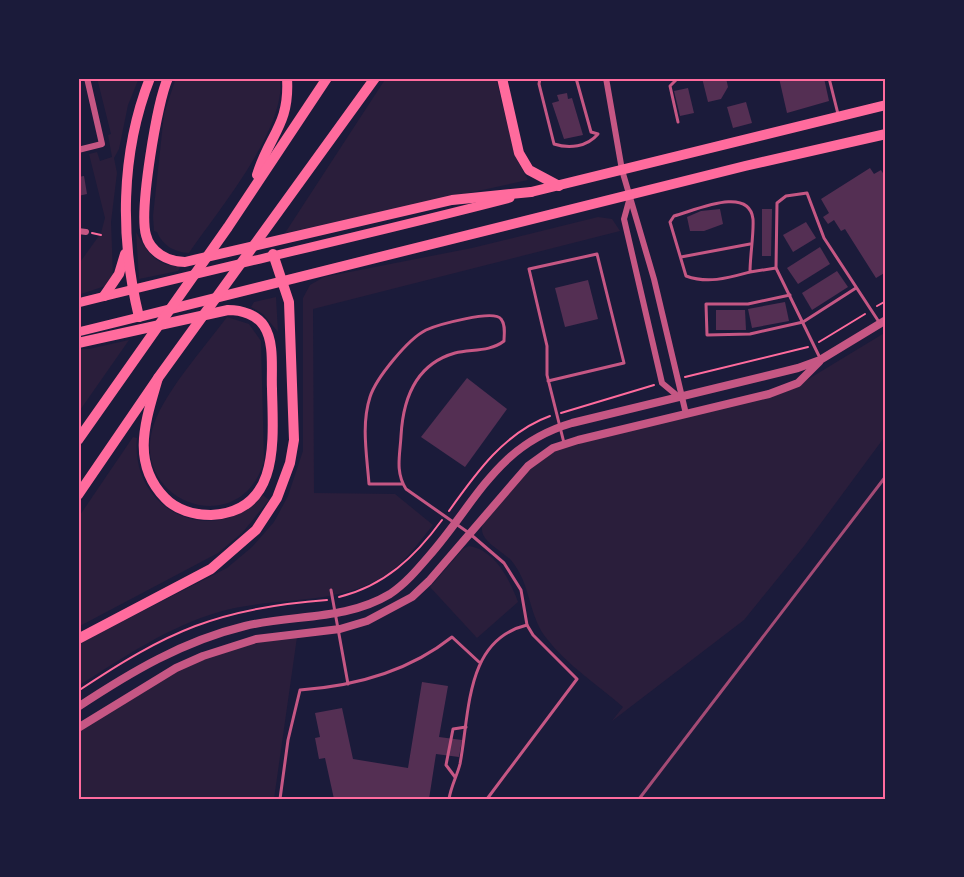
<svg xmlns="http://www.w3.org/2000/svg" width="964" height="877" font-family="'Alegreya Sans',sans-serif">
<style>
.green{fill:#2a1e3b}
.building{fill:#542f53}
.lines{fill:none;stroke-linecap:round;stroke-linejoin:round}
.path{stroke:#ff6b9d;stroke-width:2}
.service{stroke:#c65784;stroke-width:3}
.minor{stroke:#c65784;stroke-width:6}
.tertiary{stroke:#c65784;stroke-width:8}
.primary{stroke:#ff6b9d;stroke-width:9}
.trunk{stroke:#ff6b9d;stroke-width:10}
.motorway{stroke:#ff6b9d;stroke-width:10}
.rail{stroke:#a44b75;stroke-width:3}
.neatline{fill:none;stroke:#ff6b9d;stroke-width:2}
</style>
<rect width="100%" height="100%" fill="#1b1b3a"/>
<g class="green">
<polygon points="97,78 139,78 128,105 119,149 114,158 117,173 111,222 113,275 105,286 78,295 78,265 101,233 105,218 89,154 97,152 100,161 112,157 108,135 111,134"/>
<path d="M176 78H280C287 129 218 210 189 253 174 252 163 246 157 232L154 231 153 216 164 114Z"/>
<polygon points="386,78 496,78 515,156 528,180 285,233"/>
<path d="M598 217 612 219 620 231 313 309 314 493 395 494 433 525C420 541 407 559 390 572 341 608 274 595 219 612 167 627 123 658 78 686V644L227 568 252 547 274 522 288 496 303 451V298L310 285 324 277 472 248Z"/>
<path d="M136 232C147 251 155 267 181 266L178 271 139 279Z"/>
<polygon points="276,297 278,332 263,314 251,307 254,302"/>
<path d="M227 317 249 324 261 341 264 461C241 543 127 502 154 424 166 390 205 347 227 317Z"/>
<path d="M886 332V435L804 546 744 620 612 721 623 707C598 685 567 665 547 639 529 617 531 587 514 564 505 550 476 542 483 523L528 468 561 447 792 389Z"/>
<polygon points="129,340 78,413 78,349 89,349"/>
<path d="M133 437 137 438C130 511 213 550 263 495L269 500 242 533 218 553 78 627V518Z"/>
<path d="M469 546C495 550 510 580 518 602L477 638 430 587 463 549Z"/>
<polygon points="297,637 274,799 78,799 78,732 193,662 253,643"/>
</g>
<g class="building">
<polygon points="702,78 726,78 728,87 721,99 708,102"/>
<polygon points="779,78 824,78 829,101 787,113"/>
<polygon points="688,88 694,113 680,116 674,91"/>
<polygon points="567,93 568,99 572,98 583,135 564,139 552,103 559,101 557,95"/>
<polygon points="746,102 752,123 733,128 727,107"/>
<polygon points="870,168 874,174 881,170 886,178 886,272 876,278 845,229 841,231 834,220 828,224 823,217 829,213 821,199"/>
<polygon points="84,176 87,194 78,196 78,177"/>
<polygon points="720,209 723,224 704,231 690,231 687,217 701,211"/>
<polygon points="762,209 772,209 771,256 762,256"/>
<polygon points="806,222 816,238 793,252 783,235"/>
<polygon points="820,247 830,264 798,284 787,268"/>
<polygon points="837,271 848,287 812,310 802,293"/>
<polygon points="588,280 598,319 565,327 555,288"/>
<polygon points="785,302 789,321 752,328 748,309"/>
<polygon points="716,310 745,310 746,330 716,330"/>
<polygon points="467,378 507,409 465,467 421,437"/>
<polygon points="422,682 448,686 439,737 462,740 459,757 436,754 429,799 334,799 325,758 319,759 315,738 320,737 315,713 342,708 353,759 408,768"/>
</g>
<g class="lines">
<g class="path">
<polyline points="92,233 101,235"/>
<polyline points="877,306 886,301"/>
<polyline points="819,342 865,314"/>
<polyline points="685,377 808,347"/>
<polyline points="561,413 654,385"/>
<path d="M449 511C476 473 505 432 550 416"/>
<path d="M339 597C384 586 415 557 442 520"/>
<path d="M78 691C168 631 218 608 327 600"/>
</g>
<g class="service">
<path d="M540 78 539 84 554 144C569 149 587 147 598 134L591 132 576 78"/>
<polyline points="678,78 670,86 678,122"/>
<polyline points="829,78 838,114"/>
<polyline points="681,257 750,244"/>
<path d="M750 272C728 278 708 284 686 276L670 222 674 216C694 211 749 185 753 219 754 233 750 256 750 272L776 268"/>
<polyline points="790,295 748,304 706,304 707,335 750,334 803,322 856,288"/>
<polyline points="820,358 776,268 777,203 786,196 807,193 824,238 879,322"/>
<polyline points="548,381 624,363 597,254 529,269 547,346 547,375 564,443"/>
<path d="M403 484H369C367 456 361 425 370 397 376 378 408 339 426 330 437 325 494 309 501 319 506 325 504 334 504 341 490 352 471 349 455 353 416 364 403 399 401 436 400 455 395 472 406 489L469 533 504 563 521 590 527 625 533 635 577 679 487 799"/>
<polyline points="331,590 348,684"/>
<polyline points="455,777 446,765 453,729 466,727"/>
<path d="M280 799 288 740 300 690C355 686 408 672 452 637L479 662"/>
<path d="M449 799C451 786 457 776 460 764 470 712 465 640 527 625"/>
</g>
<g class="minor">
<polyline points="606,78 622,170 654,279 686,414"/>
<polyline points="78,150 102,144 87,78"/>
<polyline points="630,197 624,219 662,383 680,398"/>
<polyline points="78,231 86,232"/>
</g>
<g class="tertiary">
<path d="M78 707C131 672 183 641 245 626 294 614 345 621 390 594 405 584 417 570 429 556 477 501 497 445 572 423L798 368 820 360 886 320"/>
<polyline points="78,728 176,668 203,656 256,639 340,629 367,621 412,597 429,581 528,466 553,448 578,440 769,394 798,383 819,362"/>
</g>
<g class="primary">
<path d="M78 303C222 267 367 235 510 198"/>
<polyline points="78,332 139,317"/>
</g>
<g class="trunk">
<polyline points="531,192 886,105"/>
<polyline points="139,317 745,166 886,134"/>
</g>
<g class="motorway">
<path d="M168 78C157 102 139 210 146 235 150 252 168 262 185 262L452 200 531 192"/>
<polyline points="502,78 519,153 529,170 559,186"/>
<path d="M257 175C269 135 290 125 287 78"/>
<polyline points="104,296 119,274 125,254"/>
<path d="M139 317C120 239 120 154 150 78"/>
<path d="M78 343 228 310C242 310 257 315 264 326 275 343 271 370 272 389 273 439 281 512 211 515 194 515 176 510 165 498 130 462 146 420 158 378"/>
<polyline points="78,440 228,227 327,78"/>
<polyline points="78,495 158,378 375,78"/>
<polyline points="78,639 211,569 256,530 277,498 290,463 294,440 289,302 273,254"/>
</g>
<polyline class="rail" points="639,799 886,476"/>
</g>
<rect width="964" height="877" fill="none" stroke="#1b1b3a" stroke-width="159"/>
<rect x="80" y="80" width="804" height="718" class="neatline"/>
</svg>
